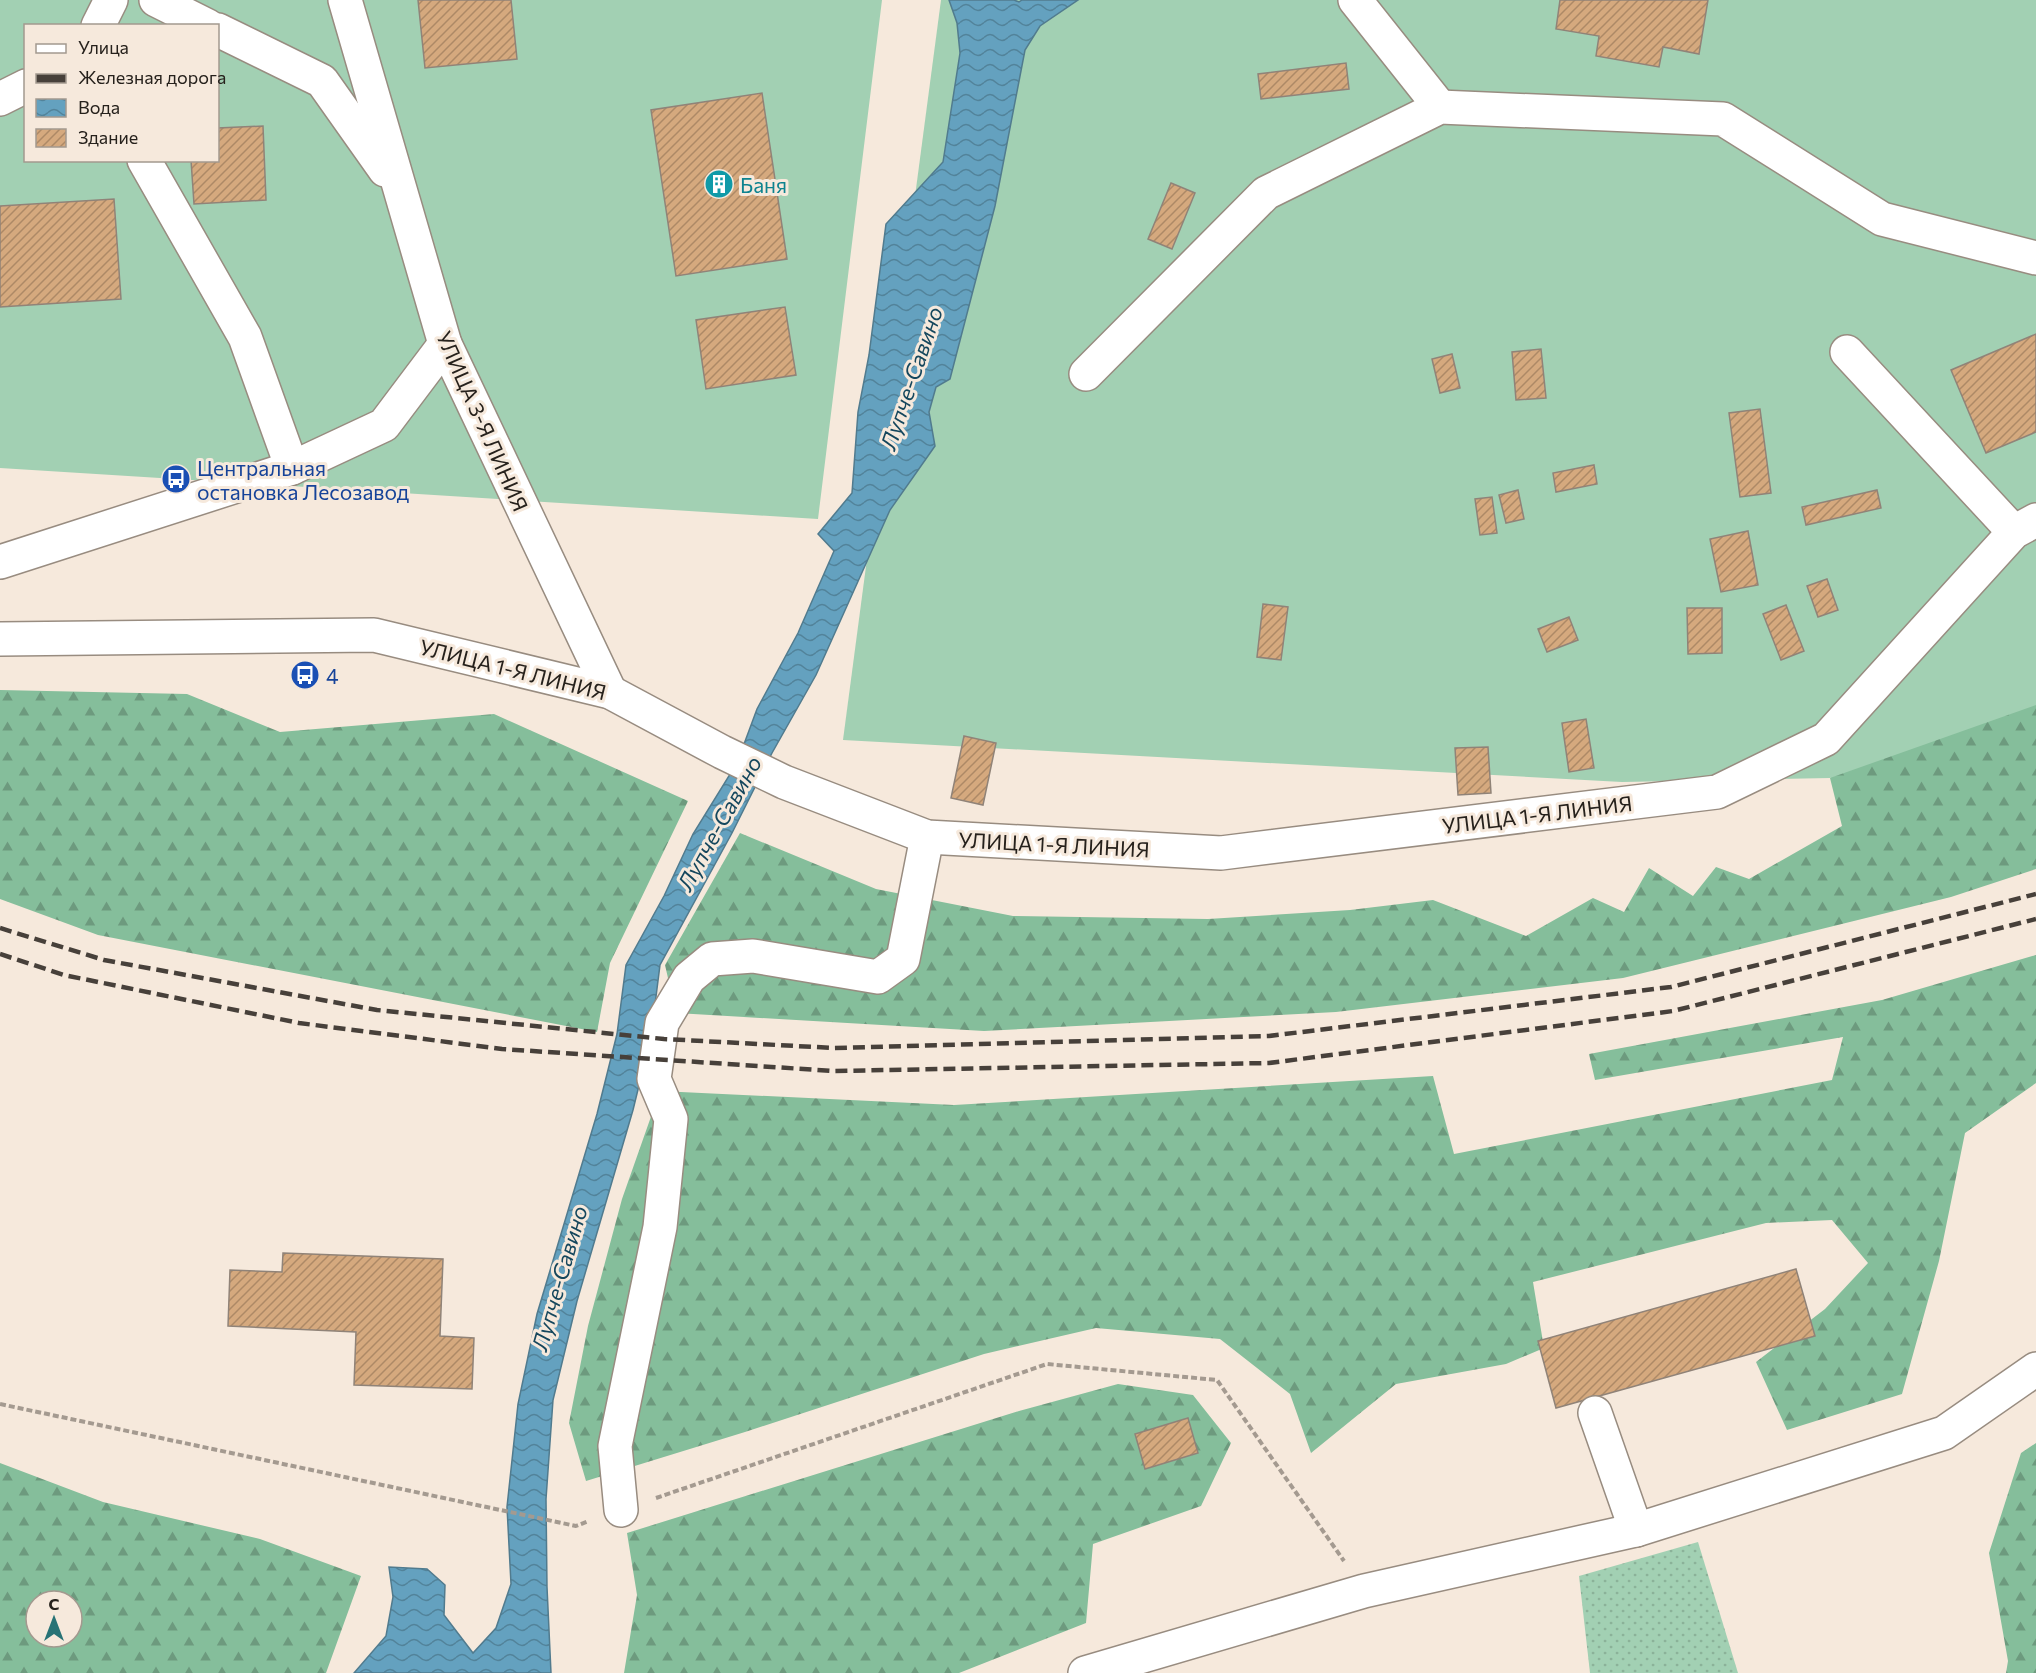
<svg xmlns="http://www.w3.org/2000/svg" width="2036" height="1673" font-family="Commissioner,sans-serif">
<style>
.grass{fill:url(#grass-dots)}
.forest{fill:url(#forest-firs);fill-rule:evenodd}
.garden{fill:#a2d0b3;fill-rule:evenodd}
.water{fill:url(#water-waves);stroke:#517b8e;stroke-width:1.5}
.building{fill:url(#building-hatch);stroke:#908378;stroke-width:1.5}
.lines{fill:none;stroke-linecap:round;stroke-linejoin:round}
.minor-casing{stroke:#988c80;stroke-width:36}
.path{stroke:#a49a90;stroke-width:4;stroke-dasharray:6 3;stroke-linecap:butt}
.minor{stroke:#fff;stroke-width:33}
.rail{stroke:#47403a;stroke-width:4.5;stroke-dasharray:12 6;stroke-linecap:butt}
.labels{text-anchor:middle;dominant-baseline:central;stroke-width:6;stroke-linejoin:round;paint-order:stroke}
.culture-label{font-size:21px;fill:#0d838f;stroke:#f6e9dc;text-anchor:start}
.street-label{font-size:21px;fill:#26211c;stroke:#f6e9dc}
.transit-label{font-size:21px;fill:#164399;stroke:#f6e9dc;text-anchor:start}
.water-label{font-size:22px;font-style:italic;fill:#15475d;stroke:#f6e9dc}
</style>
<defs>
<pattern id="grass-dots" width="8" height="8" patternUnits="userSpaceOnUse" patternTransform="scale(1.5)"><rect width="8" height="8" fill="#a2d0b3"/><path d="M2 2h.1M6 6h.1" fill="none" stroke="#8bb299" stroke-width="1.8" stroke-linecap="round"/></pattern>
<pattern id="forest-firs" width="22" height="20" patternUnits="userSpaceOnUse" patternTransform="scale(1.5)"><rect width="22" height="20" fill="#85be9b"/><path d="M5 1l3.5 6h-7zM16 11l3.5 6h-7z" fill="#6d9a7e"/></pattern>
<pattern id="water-waves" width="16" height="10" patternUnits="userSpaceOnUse" patternTransform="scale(1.5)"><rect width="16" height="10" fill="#64a1bf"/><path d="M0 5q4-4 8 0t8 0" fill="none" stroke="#52839a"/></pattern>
<pattern id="building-hatch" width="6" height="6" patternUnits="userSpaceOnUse" patternTransform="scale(1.5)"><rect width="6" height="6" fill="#d5a97e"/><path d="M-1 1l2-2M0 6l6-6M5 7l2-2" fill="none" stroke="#ad8966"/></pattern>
</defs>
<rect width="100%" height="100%" fill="#f6e9dc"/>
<polygon class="grass" points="1698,1542 1738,1673 1590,1673 1579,1576"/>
<g class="forest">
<polygon points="2036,654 2036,869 1951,897 1623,978 1336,1012 984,1031 676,1013 665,965 740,833 876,889 1013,916 1208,919 1350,910 1433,900 1526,936 1593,898 1624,912 1649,868 1693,896 1716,867 1749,879 1842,826 1830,778 1946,668"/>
<polygon points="0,690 187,694 280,732 494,714 688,801 610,963 597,1032 98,935 0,899"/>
<polygon points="2036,955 2036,1083 1965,1133 1939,1261 1902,1394 1787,1430 1756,1362 1825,1309 1868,1263 1832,1220 1766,1223 1533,1282 1544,1348 1506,1364 1396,1384 1311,1453 1290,1394 1220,1339 1096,1328 984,1354 745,1432 586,1481 569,1423 588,1326 622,1199 660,1091 954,1105 1433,1076 1454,1154 1832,1080 1843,1037 1595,1080 1589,1054 1882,1000"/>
<polygon points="1118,1384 1193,1395 1231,1443 1201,1506 1093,1544 1086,1623 959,1673 624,1673 637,1595 627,1533 1019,1411"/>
<polygon points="2036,1443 2036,1673 2006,1673 2008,1661 1989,1553 2021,1453"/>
<path d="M0 1463 103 1502 260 1539 361 1576 326 1673H0ZM36 1601H72V1637H36Z"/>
</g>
<g class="garden">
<path d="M0 0H882L818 519 0 468ZM26 26H218V160H26Z"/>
<polygon points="941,0 2036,0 2036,705 1830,778 1622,782 843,740"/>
</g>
<polygon class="water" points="949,0 1014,0 1019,2 1022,0 1078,0 1040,26 1025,50 995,206 950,379 936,387 929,412 935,446 890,510 816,675 772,753 732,833 660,965 651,1036 633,1110 577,1301 553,1400 546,1499 547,1587 551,1673 354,1673 386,1636 393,1597 389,1567 427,1569 445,1585 444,1615 473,1653 496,1628 511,1584 507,1507 518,1404 537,1314 597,1114 617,1034 626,965 664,896 693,834 737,763 757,709 798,633 834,551 818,534 852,493 858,412 869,355 886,224 943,162 960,53 957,23"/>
<g class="building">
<polygon points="418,0 511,0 517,59 425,68"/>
<polygon points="1560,0 1708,0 1699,54 1663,47 1659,67 1596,56 1599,36 1556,29"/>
<polygon points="1346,63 1349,89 1261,99 1258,74"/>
<polygon points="762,93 787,259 676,276 651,110"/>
<polygon points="263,126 266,200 194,204 191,160 218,160 218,128"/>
<polygon points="1171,183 1195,193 1172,249 1148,239"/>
<polygon points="114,199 121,299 0,307 0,206"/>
<polygon points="785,307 796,375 706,389 696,320"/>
<polygon points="2036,334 2036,432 1986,453 1951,370"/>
<polygon points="1541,349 1546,398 1516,400 1512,352"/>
<polygon points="1452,354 1460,388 1440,393 1432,359"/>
<polygon points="1760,409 1771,493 1740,497 1729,413"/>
<polygon points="1594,465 1597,484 1556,492 1553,473"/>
<polygon points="1518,490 1524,519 1506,523 1499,495"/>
<polygon points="1877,490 1881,508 1806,525 1802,507"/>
<polygon points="1492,497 1497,533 1480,535 1475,499"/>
<polygon points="1748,531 1758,585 1721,592 1710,539"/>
<polygon points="1827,579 1838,610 1818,617 1807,586"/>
<polygon points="1263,604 1288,607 1281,660 1257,657"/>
<polygon points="1786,605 1804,651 1781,660 1763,614"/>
<polygon points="1687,608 1722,608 1722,653 1688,654"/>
<polygon points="1569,617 1578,640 1547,652 1538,629"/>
<polygon points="1586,719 1594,768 1569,772 1562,723"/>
<polygon points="964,736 996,743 983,805 951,798"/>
<polygon points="1488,747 1491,793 1458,795 1455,748"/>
<polygon points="283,1253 443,1259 440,1336 474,1338 472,1389 354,1385 356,1332 228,1326 230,1270 282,1272"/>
<polygon points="1796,1269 1815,1336 1556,1408 1538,1341"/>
<polygon points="1188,1418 1198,1453 1145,1469 1135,1434"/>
</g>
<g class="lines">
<g class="minor-casing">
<g id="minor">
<polyline points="156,0 208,26"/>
<polyline points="345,0 445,344 610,692"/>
<polyline points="1355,0 1440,107"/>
<polyline points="98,26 111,0"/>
<polyline points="218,30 322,81 385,170"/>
<polyline points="0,99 26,86"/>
<polyline points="144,160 245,337 292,468"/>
<polyline points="1847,352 2014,532"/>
<polyline points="1086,374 1266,193 1440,107 1723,119 1882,219 2036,258"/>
<polyline points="0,562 292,468 384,425 445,344"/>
<polyline points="0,639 374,635 610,692 722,752 784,782 927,837 1221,853 1717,792 1826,739 2014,532 2036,520"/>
<polyline points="1595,1413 1636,1530"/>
<polyline points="621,1510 615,1446 660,1227 671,1119 654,1079 662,1023 689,978 712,959 753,956 878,977 903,959 927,837"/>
<polyline points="1085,1673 1364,1591 1636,1530 1944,1433 2036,1369"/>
</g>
</g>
<g class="path">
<polyline points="0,1404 576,1526 589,1521"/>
<polyline points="656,1498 1047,1364 1217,1380 1344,1561"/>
</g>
<use href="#minor" class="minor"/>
<g class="rail">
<polyline points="0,928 104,960 377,1010 664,1039 834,1048 1269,1036 1671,987 2036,894"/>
<polyline points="0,954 64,975 299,1023 502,1049 833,1071 1269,1063 1673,1011 2036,919"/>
</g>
</g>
<defs>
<g id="building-disc" transform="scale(1.5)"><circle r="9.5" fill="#0f9aa8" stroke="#f6e9dc"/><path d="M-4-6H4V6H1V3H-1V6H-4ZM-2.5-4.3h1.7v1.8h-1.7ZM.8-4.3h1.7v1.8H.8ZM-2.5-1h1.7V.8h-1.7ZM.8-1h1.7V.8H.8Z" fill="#fff"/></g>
<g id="bus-disc" transform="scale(1.5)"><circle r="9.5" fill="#1a4fb4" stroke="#f6e9dc"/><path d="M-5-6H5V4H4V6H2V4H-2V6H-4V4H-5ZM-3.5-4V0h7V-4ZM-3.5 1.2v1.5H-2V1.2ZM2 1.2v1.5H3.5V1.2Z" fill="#fff"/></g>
</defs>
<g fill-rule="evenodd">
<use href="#building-disc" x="719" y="184"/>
<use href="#bus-disc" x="176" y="479"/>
<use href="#bus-disc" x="305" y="675"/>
</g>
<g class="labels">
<g class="culture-label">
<text x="740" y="184">Баня</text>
</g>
<g class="street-label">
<text transform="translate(483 421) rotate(66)">УЛИЦА 3-Я ЛИНИЯ</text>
<text transform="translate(513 669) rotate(14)">УЛИЦА 1-Я ЛИНИЯ</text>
<text transform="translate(1537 814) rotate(-7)">УЛИЦА 1-Я ЛИНИЯ</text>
<text transform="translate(1054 844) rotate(3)">УЛИЦА 1-Я ЛИНИЯ</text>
</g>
<g class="transit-label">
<text x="197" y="467">Центральная<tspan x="197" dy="24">остановка Лесозавод</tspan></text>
<text x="326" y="675">4</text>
</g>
<g class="water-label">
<text transform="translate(911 378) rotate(-71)">Лупче-Савино</text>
<text transform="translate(719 823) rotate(-61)">Лупче-Савино</text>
<text transform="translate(559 1278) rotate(-74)">Лупче-Савино</text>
</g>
</g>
<rect x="24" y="24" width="195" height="138" fill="#f6e9dc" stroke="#a3998f" stroke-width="1.5"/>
<rect x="36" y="44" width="30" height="9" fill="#ffffff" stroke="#a3998f" stroke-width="1.5"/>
<text x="78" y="54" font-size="18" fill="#26211c">Улица</text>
<rect x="36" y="74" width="30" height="9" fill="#47403a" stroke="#a3998f" stroke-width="1.5"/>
<text x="78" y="84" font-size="18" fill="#26211c">Железная дорога</text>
<rect x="36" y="99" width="30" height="18" fill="url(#water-waves)" stroke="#a3998f" stroke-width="1.5"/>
<text x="78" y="114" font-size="18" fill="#26211c">Вода</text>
<rect x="36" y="129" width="30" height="18" fill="url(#building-hatch)" stroke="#a3998f" stroke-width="1.5"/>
<text x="78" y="144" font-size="18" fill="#26211c">Здание</text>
<g transform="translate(54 1619)"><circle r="28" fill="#f6e9dc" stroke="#a3998f" stroke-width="1.5"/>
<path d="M0-4.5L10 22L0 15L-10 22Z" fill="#287376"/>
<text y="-9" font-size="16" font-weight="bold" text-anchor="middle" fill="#26211c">С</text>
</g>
</svg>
